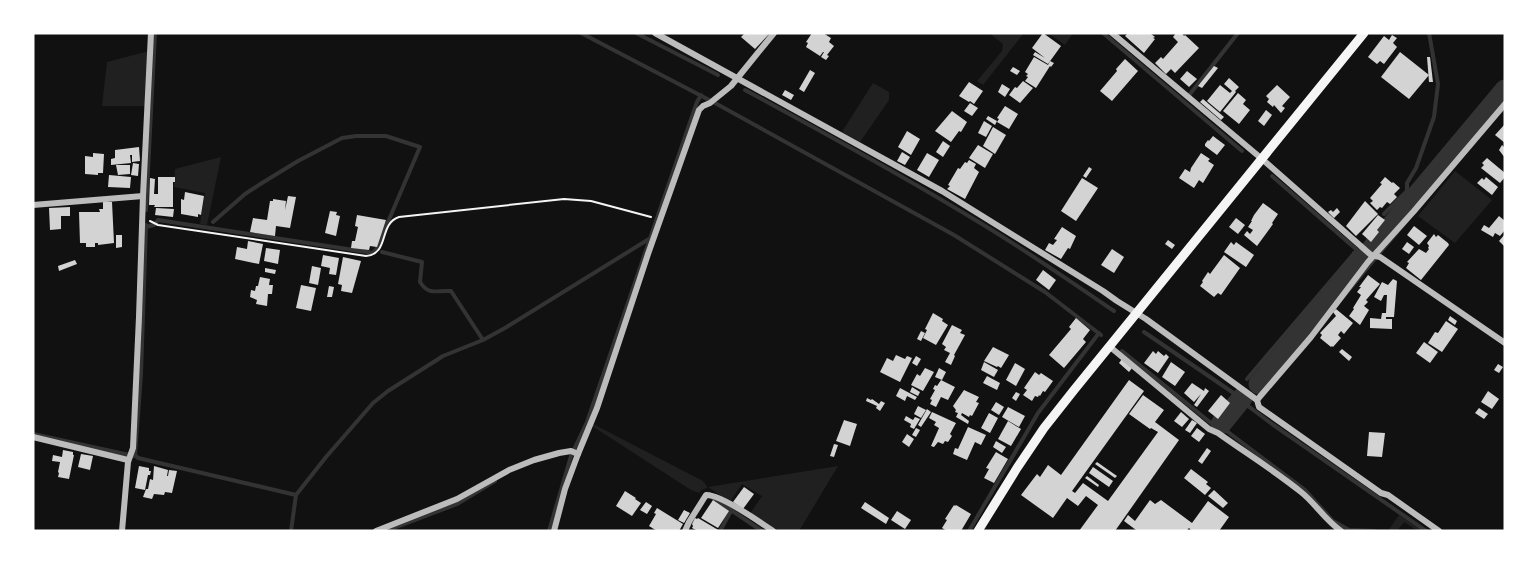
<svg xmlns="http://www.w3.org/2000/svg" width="1538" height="564" font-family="'Titillium Web',sans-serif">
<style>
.green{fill:#202020}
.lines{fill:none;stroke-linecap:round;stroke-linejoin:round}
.stream{stroke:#333;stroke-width:4}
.river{stroke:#333;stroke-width:21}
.building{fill:#d3d3d3}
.path{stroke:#f5f5f5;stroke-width:2}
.minor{stroke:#bcbcbc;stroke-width:6}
.secondary{stroke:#f5f5f5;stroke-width:9}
</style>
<rect width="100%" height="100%" fill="#111"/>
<g class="green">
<polygon points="989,33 1021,33 1023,34 983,85 977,81 1002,51 1003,44"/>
<polygon points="1048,33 1073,33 1065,45"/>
<polygon points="149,51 146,106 102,106 107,62"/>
<polygon points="873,83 889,92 889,100 860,142 842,132"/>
<polygon points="221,157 207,225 200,224 205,193 174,187 175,169"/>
<polygon points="1455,171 1492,200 1455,243 1418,216"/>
<polygon points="593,424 703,481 707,486 707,488 701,490 699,493 691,490 592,426"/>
<polygon points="838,466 799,531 778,531 750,514 762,496 742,484 730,502 708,487"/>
<polygon points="1399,515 1422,531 1418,531 1404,522 1397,531 1388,531"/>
</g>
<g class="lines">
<g class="stream">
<polyline points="581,33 715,103 954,235 1045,292 1101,335"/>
<polyline points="636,33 718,75"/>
<polyline points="1103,33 1242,151"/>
<path d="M745 90C821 131 898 173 972 218 1021 247 1067 279 1114 311"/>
<polyline points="1190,94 1238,33"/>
<polyline points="146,210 155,33"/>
<polyline points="1384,214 1407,191 1407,183 1416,168 1434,117 1438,84 1429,33"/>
<polyline points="213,222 245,194 262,183 298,161 342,138 356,136 386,136 420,147 376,250"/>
<polyline points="146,227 154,225 158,220 367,252 372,253 376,250"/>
<path d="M382 252 422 262 420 282C429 296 436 290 451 291L483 340 505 328 649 239"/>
<polyline points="1354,253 1363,260"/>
<polyline points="1144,332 1235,394 1240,400 1272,424 1426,531"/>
<polyline points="1122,351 1211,423 1221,424 1228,432 1305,490 1333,521 1349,530 1374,531"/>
<polyline points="1247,379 1357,250 1272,176"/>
<polyline points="33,434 134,456 135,455 141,374 146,225"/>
<polyline points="135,455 138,458 296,495"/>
<polyline points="713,498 762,531"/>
<polyline points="291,531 296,495 326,457 373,403 388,391 443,356 483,340"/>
<polyline points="386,531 457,504 495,481"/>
<polyline points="549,531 571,456 587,422 697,102 701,95"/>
<polyline points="720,531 731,511"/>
<polyline points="969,531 1038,413 1099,333"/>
</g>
<g class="river">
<polyline points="1259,384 1505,90"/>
<polyline points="1221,424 1242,398"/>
</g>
</g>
<g class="building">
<polygon points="745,33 770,33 755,49 741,37"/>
<polygon points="812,33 823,33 831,38 829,42 834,46 827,55 829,56 826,60 821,57 824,52 823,52 820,56 806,47 808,43 806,42"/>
<polygon points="1043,33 1061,46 1048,64 1033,55 1035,52 1045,58 1032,48"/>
<polygon points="1128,33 1150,33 1155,37 1153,38 1155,39 1144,53 1125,36"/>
<polygon points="1176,33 1182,33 1184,36 1185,35 1199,48 1175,73 1171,69 1166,74 1155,63 1161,57 1163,59 1178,42 1173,37"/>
<polygon points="1392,35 1397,38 1393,43 1397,47 1384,64 1380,61 1377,64 1368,57 1384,36 1389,40"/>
<polygon points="1400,52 1429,75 1409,99 1381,77"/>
<polygon points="1034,57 1048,65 1050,61 1054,63 1051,67 1050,66 1036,88 1025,81 1028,77 1026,76 1028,74 1025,72"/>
<polygon points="1427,57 1430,57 1433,82 1429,82"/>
<polygon points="1125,59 1138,71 1112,101 1100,91 1117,71 1116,69"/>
<polygon points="1214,66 1218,68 1202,88 1198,86"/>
<polygon points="1013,67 1020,71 1017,75 1010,71"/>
<polygon points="810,70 815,73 804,92 799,89"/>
<polygon points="1187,71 1197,79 1189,87 1180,79"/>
<polygon points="1229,78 1239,87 1235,91 1236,92 1220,112 1207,101 1220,85 1230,93 1232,91 1224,84"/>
<polygon points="1023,81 1033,88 1020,103 1009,95 1015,87 1017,88"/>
<polygon points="969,82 983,91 974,104 970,101 969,102 959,96"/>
<polygon points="1002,84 1010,89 1005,97 998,92"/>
<polygon points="1277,85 1290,97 1282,106 1285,108 1281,113 1274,105 1273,107 1267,102 1269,99 1266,96"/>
<polygon points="785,90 794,95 791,100 782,95"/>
<polygon points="1238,93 1246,100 1243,104 1250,110 1239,124 1223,111"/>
<polygon points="1203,99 1224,117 1221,120 1200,102"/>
<polygon points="970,103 978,108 972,116 964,111"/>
<polygon points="1005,106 1018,114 1009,129 997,122 999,119 997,118"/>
<polygon points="1266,110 1272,115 1264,126 1258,121"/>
<polygon points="952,111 967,122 961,132 959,131 951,142 935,131"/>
<polygon points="988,116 997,121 995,125 986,119"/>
<polygon points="984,121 992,126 986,137 978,133"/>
<polygon points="1505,124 1505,143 1495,135"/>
<polygon points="993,127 1006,135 995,154 983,146"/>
<polygon points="907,131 920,139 911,155 898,147"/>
<polygon points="1213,136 1225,145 1217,155 1205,146 1205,144 1208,140 1209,141"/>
<polygon points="943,141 950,146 943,157 936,152"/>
<polygon points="978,145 993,154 985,168 969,158"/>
<polygon points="1502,145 1504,147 1505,145 1505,158 1499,150"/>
<polygon points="139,147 140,161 132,162 132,155 130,155 131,163 111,165 111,159 115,158 115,150"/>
<polygon points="902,152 910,157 905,165 897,161"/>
<polygon points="93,153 104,154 103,173 98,173 98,175 85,174 85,156 93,157"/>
<polygon points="927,153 939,160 929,177 917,170"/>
<polygon points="1201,153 1210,159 1208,161 1214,165 1203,183 1199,180 1194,188 1179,178 1185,169 1190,172 1191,168"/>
<polygon points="1487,158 1505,173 1505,177 1500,183 1481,168 1484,165 1482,163"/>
<polygon points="969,160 976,164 974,168 979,172 965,199 947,189 950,186 948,185 958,168 960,169 965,162 967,163"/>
<polygon points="133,163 139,164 138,176 131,175"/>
<polygon points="116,165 130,165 130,174 118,175"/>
<polygon points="1089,167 1092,169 1086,178 1083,176"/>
<polygon points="109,175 131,177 130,188 108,187"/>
<polygon points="158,177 175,177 175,182 173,182 173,207 154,207 155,205 149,205 150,178 155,179 154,194 158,194"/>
<polygon points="1385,177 1392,183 1393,182 1400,188 1394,194 1397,197 1390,204 1387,202 1382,208 1380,207 1377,210 1370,203 1373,201 1370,198 1382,184 1380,183"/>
<polygon points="1486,177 1498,187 1492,195 1477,183 1482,178 1484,180"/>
<polygon points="1082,178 1098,188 1076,221 1061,211"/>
<polygon points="185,192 204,196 201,215 198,214 198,217 181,214 181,199 184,200"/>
<polygon points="288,196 296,197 290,228 276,226 275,236 250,232 253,218 267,220 270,201 273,201 273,199 286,201 285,210"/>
<polygon points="1365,201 1378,214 1356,236 1346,226"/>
<polygon points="103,202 112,202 114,243 98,245 98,243 95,243 95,247 86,247 86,243 80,243 79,212 100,212 99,209 103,209"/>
<polygon points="1263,203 1278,214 1272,223 1273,224 1257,246 1244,235 1247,231 1250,234 1253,230 1248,227 1252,221 1251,221 1254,215"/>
<polygon points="70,207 70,216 61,216 61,229 50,230 49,208"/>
<polygon points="156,208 174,209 173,217 155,215"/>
<polygon points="1337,208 1340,212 1334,218 1328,212 1331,210 1333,212"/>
<polygon points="330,211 337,212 336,215 340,216 336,236 325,233"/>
<polygon points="357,215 386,220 377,247 370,246 369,250 351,248 352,241 355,241 358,227 355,226"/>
<polygon points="1378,215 1385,220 1377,230 1379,232 1371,242 1362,234"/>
<polygon points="1499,216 1505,221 1505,230 1500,236 1495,233 1493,237 1481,230 1484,225 1489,228"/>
<polygon points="1236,218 1245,225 1238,234 1229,227"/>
<polygon points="1414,226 1427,236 1419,245 1407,235"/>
<polygon points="1062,227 1076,236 1070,249 1068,248 1061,259 1045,250 1049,243 1053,245 1057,240 1054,239"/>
<polygon points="1434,234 1436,237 1438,235 1448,243 1449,245 1421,280 1406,268 1409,263 1407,262 1419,249 1426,253 1429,249 1428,248 1429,246 1427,243"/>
<polygon points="1505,234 1505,247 1499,241"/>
<polygon points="116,235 122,235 122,247 116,248"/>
<polygon points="1168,240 1175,245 1172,249 1165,244"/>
<polygon points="248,241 263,244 259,264 235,259 237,247 247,249"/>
<polygon points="1231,242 1234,245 1236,242 1254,255 1246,267 1224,252"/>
<polygon points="1407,242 1414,247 1409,254 1402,249"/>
<polygon points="266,248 280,250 278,264 264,261"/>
<polygon points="1112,249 1124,257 1114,273 1101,265"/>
<polygon points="323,255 339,258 336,275 329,274 330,268 321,266"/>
<polygon points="1224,255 1240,268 1221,295 1218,293 1214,297 1200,286 1203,282 1202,281 1208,272 1210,274"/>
<polygon points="343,257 361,261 352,293 341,291 342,285 338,284"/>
<polygon points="75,260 77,264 59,271 58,266"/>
<polygon points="312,266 321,268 318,285 309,283"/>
<polygon points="265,268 276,270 275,274 265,272"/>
<polygon points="1043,270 1056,280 1049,290 1036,280"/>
<polygon points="1368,275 1380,284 1366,300 1368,302 1364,306 1369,310 1360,325 1349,316 1354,309 1353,308 1361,295 1357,292 1361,287 1359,287"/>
<polygon points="260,277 270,279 269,285 273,285 272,294 268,294 267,306 256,304 257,300 250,297 251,290 255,291 256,286 258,286"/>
<polygon points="1393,279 1397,281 1394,317 1386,317 1386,319 1392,319 1392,329 1370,328 1370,318 1381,319 1382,313 1386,313 1387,295 1384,295 1381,301 1374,297 1382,282 1388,285"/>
<polygon points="301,285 316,288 311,311 296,308"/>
<polygon points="329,286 334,287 332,297 327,297"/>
<polygon points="1336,309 1353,323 1344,334 1341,331 1338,335 1341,338 1333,347 1332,346 1331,347 1320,338 1322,335 1320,333 1336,316 1333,312"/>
<polygon points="933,313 943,319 942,321 948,325 936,345 923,338 927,330 925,329"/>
<polygon points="1450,316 1457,321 1455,325 1448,320"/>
<polygon points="1076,318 1090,330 1083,339 1086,342 1064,368 1049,355 1071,329 1069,327"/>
<polygon points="1446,321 1458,329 1442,352 1428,343 1435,332 1438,333"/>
<polygon points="952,325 962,330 960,333 965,335 954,355 955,356 951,365 945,362 950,353 944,350 946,347 942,344"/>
<polygon points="921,331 925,333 921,341 917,339"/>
<polygon points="1424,342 1438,352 1430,363 1416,353"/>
<polygon points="993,347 1009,355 1001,368 998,366 997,367 984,361"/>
<polygon points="1342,349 1352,357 1349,361 1339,352"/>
<polygon points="1153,351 1156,354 1158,351 1164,356 1166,354 1169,357 1158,373 1144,363"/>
<polygon points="896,355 905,359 907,356 912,358 900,382 880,372 887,358 893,361"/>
<polygon points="916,356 921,359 917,366 912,363"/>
<polygon points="1122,359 1132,368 1129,372 1119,363"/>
<polygon points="984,362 998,370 994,377 981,370"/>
<polygon points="1171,362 1185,372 1175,386 1162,377"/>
<polygon points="1015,363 1025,369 1016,386 1006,380"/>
<polygon points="1498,364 1503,367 1499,373 1494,370"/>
<polygon points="925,368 934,372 923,391 911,385 917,374 920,376"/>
<polygon points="939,368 946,372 942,380 935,377"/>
<polygon points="1035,372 1039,375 1041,373 1053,381 1045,392 1043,391 1040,396 1039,395 1038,397 1035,396 1032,401 1023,395 1027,390 1024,388"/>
<polygon points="987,376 1000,383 997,390 983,383"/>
<polygon points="941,380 955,387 948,400 941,397 936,407 930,404 932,400 930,399 935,390 933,389 935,385 937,386"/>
<polygon points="1129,380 1144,391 1072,491 1075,493 1083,483 1108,501 1158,432 1151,428 1150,429 1129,414 1143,395 1164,410 1155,422 1179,440 1115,531 1079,531 1098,505 1086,496 1078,506 1067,498 1053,518 1021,495 1037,474 1040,477 1048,465 1061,475"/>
<polygon points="1192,383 1204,391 1205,388 1209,391 1197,407 1194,405 1201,394 1194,402 1184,393"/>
<polygon points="912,387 920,392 918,396 910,392"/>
<polygon points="900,388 917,397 915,400 907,396 905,401 896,396"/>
<polygon points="964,390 979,397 976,402 979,403 972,416 970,415 969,417 962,413 961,415 969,421 968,424 956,417 958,413 955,412 956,410 953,406"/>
<polygon points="1488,391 1499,399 1492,409 1481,402"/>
<polygon points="1016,392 1020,394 1016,401 1012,398"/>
<polygon points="1221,395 1230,403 1218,419 1208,411"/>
<polygon points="867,398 871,400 872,399 879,404 881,401 885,403 880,411 876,408 877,406 866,401"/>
<polygon points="996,402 1004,407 999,415 991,410"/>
<polygon points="918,406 926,410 921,418 914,414"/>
<polygon points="1008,407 1025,416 1019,427 1002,417"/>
<polygon points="1479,408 1488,414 1484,419 1475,413"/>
<polygon points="927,409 931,412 921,427 918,425"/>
<polygon points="932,412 956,423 950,434 952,436 948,442 945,441 943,444 938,442 934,447 931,446 939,428 934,425 936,422 929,418"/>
<polygon points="1181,412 1189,419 1182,427 1174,421"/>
<polygon points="989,413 998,418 990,433 981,428"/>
<polygon points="906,416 913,420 915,417 920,419 914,429 910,427 911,424 904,420"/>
<polygon points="844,420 857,424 850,446 836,441"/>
<polygon points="1192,420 1197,423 1190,433 1185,430"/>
<polygon points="1008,421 1021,429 1011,446 998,439"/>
<polygon points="968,427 986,435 981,445 975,442 967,460 953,454 955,448 958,449"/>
<polygon points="916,428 920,430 916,437 912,435"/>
<polygon points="1197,428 1205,434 1199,442 1191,436"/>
<polygon points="1369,432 1385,433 1382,457 1367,456"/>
<polygon points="907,434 914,439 909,447 902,442"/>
<polygon points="996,441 1006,447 1002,453 993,447"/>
<polygon points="834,444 838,445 834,457 830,456"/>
<polygon points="1207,448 1211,451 1202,464 1198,461"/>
<polygon points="63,450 73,452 73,455 74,455 69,479 58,477 59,473 58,472 60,462 52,461 53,455 62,457"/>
<polygon points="996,452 1008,459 994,483 984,478 989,469 986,468"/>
<polygon points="81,454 93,456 90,470 78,467"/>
<polygon points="1097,462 1117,476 1115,478 1095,464"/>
<polygon points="139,466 149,468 149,471 151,471 150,475 148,475 145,490 135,488"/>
<polygon points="154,466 168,470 167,476 168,476 169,470 177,471 172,493 165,492 164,495 154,494 152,499 143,497 146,489 148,489 150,479 153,480"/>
<polygon points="1093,467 1113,481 1109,487 1089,473"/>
<polygon points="1191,469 1208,482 1206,484 1211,488 1205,495 1184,478"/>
<polygon points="1087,476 1099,485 1098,487 1085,478"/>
<polygon points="744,487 754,494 743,509 733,502"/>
<polygon points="1214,490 1228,503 1223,508 1208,496"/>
<polygon points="625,491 636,498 635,499 641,503 632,516 616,506"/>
<polygon points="713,500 729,511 718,528 701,518"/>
<polygon points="1150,500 1155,504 1161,500 1192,523 1208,501 1229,517 1219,531 1192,531 1189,528 1186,531 1135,531 1136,530 1124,521 1128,515 1135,521"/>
<polygon points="646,502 652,506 647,514 640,510"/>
<polygon points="865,502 889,518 886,524 861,508"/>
<polygon points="954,505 955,506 956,505 971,514 961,531 947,531 942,528 947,520 945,519"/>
<polygon points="657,508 683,524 679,531 657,531 649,526 656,514 654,513"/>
<polygon points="684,510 690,513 684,523 678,520"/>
<polygon points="897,511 911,520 905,529 891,520"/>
<polygon points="695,518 697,519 698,518 720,531 698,531 692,528 693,526 692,524"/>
</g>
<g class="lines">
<path class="path" d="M150 221 158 225 366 256C390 254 378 224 399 217L564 199 591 201 651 217"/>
<g class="minor">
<polyline points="655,33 942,191 1103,291 1117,301 1146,319 1257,400 1259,407 1381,493 1388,495 1439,531"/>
<polyline points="1112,33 1262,159 1371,255 1380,257 1505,343"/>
<polyline points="33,205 143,196"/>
<path d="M1109 346 1209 429 1218 433C1246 453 1275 471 1301 492 1316 504 1325 520 1341 531"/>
<polyline points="1257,400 1311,337 1368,262 1414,211 1505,104"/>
<polyline points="33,437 128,460"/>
<polyline points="122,531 128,462 133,448 139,317 143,196 151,33"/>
<polyline points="376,531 457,499 509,470 534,460 559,453 571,451 578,454"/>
<polyline points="554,531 565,489 578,454 597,408 648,254 699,110 703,106 710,103 731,86 774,33"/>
<path d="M685 531 689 522 706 495C720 494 760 522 773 531"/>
</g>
<polyline class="secondary" points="978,531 1017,468 1044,428 1074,390 1364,33"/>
</g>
<rect width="1538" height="564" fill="none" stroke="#ffffff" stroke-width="69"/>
</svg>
